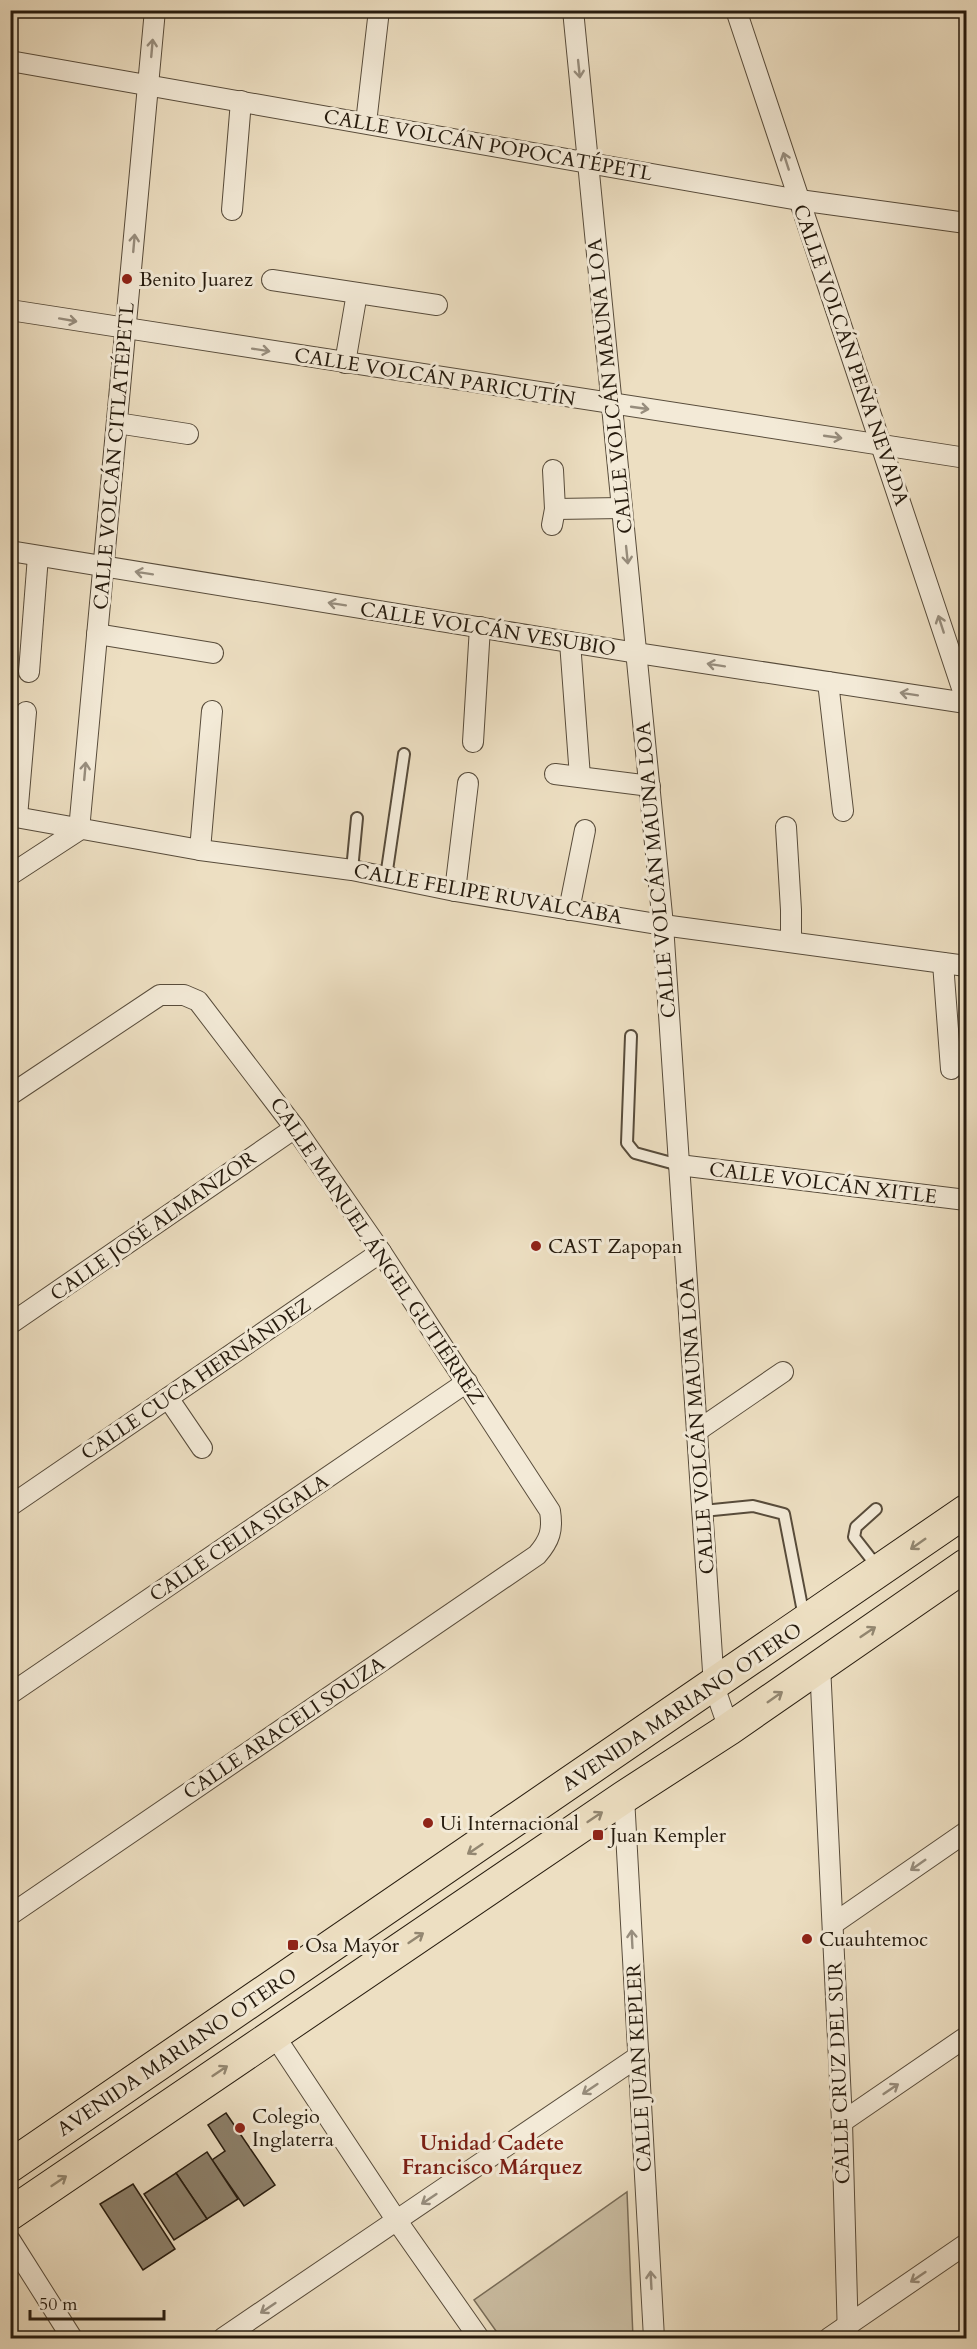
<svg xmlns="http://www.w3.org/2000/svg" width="977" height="2349" font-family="Cardo,serif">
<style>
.green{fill:#cbbea3;stroke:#786c58;stroke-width:1.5}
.building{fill:#8d816c;stroke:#261b0e;stroke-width:1.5}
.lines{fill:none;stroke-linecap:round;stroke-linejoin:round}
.service-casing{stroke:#584c3b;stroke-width:14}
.minor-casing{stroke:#584c3b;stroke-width:22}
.primary-casing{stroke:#261b0e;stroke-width:34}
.service{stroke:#f3ead7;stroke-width:10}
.minor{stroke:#f3ead7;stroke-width:20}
.primary{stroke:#eddfc2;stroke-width:32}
.oneway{stroke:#978d7d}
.oneway2{stroke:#938771}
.poi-dot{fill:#8f2418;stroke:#f3ead7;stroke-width:2}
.labels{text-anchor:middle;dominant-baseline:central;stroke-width:6;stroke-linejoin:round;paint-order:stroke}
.street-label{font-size:20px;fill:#261b0e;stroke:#f3ead7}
.poi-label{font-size:20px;fill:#261b0e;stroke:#f3ead7;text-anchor:start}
.neighbourhood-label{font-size:21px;font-weight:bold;fill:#7a1f14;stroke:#f3ead7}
</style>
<rect width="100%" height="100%" fill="#eddfc2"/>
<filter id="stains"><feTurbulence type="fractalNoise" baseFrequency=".00333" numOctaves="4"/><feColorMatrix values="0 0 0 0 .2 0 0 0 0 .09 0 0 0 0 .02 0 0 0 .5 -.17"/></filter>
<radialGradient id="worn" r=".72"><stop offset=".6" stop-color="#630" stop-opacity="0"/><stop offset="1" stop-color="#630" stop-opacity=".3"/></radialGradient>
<polygon class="green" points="627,2192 633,2338 501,2338 474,2300"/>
<g class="building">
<polygon points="226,2113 275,2185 244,2206 212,2160 225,2151 208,2125"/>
<polygon points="207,2152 238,2199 207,2219 176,2173"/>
<polygon points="176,2173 207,2219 174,2240 144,2194"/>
<polygon points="133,2184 175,2249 143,2270 100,2204"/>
</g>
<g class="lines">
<g class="service-casing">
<g id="service">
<polyline points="352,870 357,818"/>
<polyline points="386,877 404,754"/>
<polyline points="631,1036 627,1143 635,1153 679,1165"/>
<polyline points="876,1509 856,1527 854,1537 879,1569"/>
<polyline points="703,1511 753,1506 784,1514 804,1617"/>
</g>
</g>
<g class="minor-casing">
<g id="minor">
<polyline points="573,10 663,925 714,1686 729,1729"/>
<polyline points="736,10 966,700"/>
<polyline points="10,61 799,200 966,223"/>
<polyline points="366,123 379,10"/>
<polyline points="232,210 241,101"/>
<polyline points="272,280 437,305"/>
<polyline points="10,310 966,458"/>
<polyline points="345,363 357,293"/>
<polyline points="117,423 188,434"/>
<polyline points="555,509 622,508"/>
<polyline points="552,525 555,509 553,470"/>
<polyline points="10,551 637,653 966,703"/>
<polyline points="97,634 213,653"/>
<polyline points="570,642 580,777"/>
<polyline points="29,672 38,556"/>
<polyline points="828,682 843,811"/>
<polyline points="473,742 480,627"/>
<polyline points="555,774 650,786"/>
<polyline points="10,816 200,850 352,870 455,891 663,925 966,966"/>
<polyline points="17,817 26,712"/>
<polyline points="786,827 791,910 791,942"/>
<polyline points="200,850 212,711"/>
<polyline points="10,875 79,830 155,10"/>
<polyline points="455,891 468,783"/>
<polyline points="569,910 585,830"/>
<polyline points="943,963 951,1069"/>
<path d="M10 1095 160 995H184L198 1001 295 1128 381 1252 550 1511C553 1530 550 1540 537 1555L10 1915"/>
<polyline points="679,1165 966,1200"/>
<polyline points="10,1324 295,1128"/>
<polyline points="168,1398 202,1448"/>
<polyline points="697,1431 783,1372"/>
<polyline points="10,1506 381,1252"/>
<polyline points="820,1665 842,2122 848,2338"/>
<polyline points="10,1694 467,1382"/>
<polyline points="624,1797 654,2338"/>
<polyline points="833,1924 966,1832"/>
<polyline points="274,2035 397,2221 479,2338"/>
<polyline points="842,2122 966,2037"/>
<polyline points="10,2240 72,2338"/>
<polyline points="223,2338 639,2056"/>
<polyline points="829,2338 966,2244"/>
</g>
</g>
<g class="primary-casing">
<g id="primary">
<polyline points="10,2166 966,1511"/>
<polyline points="10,2214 624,1797 729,1729 966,1565"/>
</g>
</g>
<use href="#service" class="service"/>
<use href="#minor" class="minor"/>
<use href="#primary" class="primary"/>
</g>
<defs><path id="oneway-shaft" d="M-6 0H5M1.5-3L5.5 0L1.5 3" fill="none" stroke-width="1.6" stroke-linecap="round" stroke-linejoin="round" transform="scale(1.5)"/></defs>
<g class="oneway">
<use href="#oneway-shaft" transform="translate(152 48) rotate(-85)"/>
<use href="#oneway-shaft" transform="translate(579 69) rotate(84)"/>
<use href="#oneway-shaft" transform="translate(786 161) rotate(-108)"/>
<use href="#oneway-shaft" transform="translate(134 243) rotate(-85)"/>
<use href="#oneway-shaft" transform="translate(68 320) rotate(10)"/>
<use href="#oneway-shaft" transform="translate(261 350) rotate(9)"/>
<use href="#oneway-shaft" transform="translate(640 408) rotate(8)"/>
<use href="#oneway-shaft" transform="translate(833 437) rotate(8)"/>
<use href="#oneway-shaft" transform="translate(627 555) rotate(84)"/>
<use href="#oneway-shaft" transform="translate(144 573) rotate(-171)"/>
<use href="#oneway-shaft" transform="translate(337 604) rotate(-171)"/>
<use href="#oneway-shaft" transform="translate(941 624) rotate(-108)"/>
<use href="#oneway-shaft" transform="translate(716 665) rotate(-171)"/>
<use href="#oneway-shaft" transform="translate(909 694) rotate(-171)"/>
<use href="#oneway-shaft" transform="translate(85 771) rotate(-85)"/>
<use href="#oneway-shaft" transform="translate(918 1865) rotate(145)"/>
<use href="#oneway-shaft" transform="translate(632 1939) rotate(-93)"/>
<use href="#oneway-shaft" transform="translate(590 2089) rotate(146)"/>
<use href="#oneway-shaft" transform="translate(891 2089) rotate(-34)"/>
<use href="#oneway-shaft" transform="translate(429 2199) rotate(146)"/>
<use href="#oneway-shaft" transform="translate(918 2277) rotate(146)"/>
<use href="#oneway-shaft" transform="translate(651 2280) rotate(-93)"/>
<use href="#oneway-shaft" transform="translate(268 2308) rotate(146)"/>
</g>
<g class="oneway2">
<use href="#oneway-shaft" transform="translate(918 1544) rotate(145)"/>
<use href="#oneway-shaft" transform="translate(868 1632) rotate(-34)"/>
<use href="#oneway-shaft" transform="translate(775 1697) rotate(-35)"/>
<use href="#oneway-shaft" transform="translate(595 1817) rotate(-34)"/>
<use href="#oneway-shaft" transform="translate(475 1849) rotate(146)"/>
<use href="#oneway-shaft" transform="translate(416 1938) rotate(-34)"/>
<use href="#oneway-shaft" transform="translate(220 2071) rotate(-34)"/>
<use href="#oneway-shaft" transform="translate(59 2181) rotate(-34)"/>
</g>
<g class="poi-dot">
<circle cx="127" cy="279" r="6"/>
<circle cx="536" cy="1246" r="6"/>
<circle cx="428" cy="1823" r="6"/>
<rect x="592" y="1829" width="12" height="12" rx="3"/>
<circle cx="807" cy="1939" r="6"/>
<rect x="287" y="1939" width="12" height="12" rx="3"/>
<circle cx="240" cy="2128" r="6"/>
</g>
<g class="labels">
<g class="street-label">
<text transform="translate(488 145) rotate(10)">CALLE VOLCÁN POPOCATÉPETL</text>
<text transform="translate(851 355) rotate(71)">CALLE VOLCÁN PEÑA NEVADA</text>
<text transform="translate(435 377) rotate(9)">CALLE VOLCÁN PARICUTÍN</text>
<text transform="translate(610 386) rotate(-96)">CALLE VOLCÁN MAUNA LOA</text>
<text transform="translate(114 456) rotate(-85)">CALLE VOLCÁN CITLATÉPETL</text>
<text transform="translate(488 629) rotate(9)">CALLE VOLCÁN VESUBIO</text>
<text transform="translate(656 870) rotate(-95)">CALLE VOLCÁN MAUNA LOA</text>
<text transform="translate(488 894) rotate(10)">CALLE FELIPE RUVALCABA</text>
<text transform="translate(823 1183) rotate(7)">CALLE VOLCÁN XITLE</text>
<text transform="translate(153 1226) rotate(-35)">CALLE JOSÉ ALMANZOR</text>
<text transform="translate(377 1251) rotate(56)">CALLE MANUEL ÁNGEL GUTIÉRREZ</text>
<text transform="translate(196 1379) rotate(-34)">CALLE CUCA HERNÁNDEZ</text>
<text transform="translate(697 1426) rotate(-94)">CALLE VOLCÁN MAUNA LOA</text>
<text transform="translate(239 1538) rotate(-34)">CALLE CELIA SIGALA</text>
<text transform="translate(682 1707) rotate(-34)">AVENIDA MARIANO OTERO</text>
<text transform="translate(284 1728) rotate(-34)">CALLE ARACELI SOUZA</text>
<text transform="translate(177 2052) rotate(-34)">AVENIDA MARIANO OTERO</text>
<text transform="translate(639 2068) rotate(-93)">CALLE JUAN KEPLER</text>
<text transform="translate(839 2073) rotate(-92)">CALLE CRUZ DEL SUR</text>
</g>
<g class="poi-label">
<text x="139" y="279">Benito Juarez</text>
<text x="548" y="1246">CAST Zapopan</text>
<text x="440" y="1823">Ui Internacional</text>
<text x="610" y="1835">Juan Kempler</text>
<text x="819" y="1939">Cuauhtemoc</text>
<text x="305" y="1945">Osa Mayor</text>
<text x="252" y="2116">Colegio<tspan x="252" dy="23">Inglaterra</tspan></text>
</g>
<g class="neighbourhood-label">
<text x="492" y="2143">Unidad Cadete<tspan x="492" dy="24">Francisco Márquez</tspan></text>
</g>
</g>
<rect width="977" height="2349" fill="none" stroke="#eddfc2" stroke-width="36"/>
<rect x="12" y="12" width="953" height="2325" fill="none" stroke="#261b0e" stroke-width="3"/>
<rect x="18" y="18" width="941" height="2313" fill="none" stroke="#261b0e" stroke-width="1.5"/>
<path d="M30 2310v9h134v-9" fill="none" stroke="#261b0e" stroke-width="3"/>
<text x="39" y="2310" font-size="18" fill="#261b0e" stroke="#f3ead7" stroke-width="4.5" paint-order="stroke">50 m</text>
<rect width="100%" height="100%" filter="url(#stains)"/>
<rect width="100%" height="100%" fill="url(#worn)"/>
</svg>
